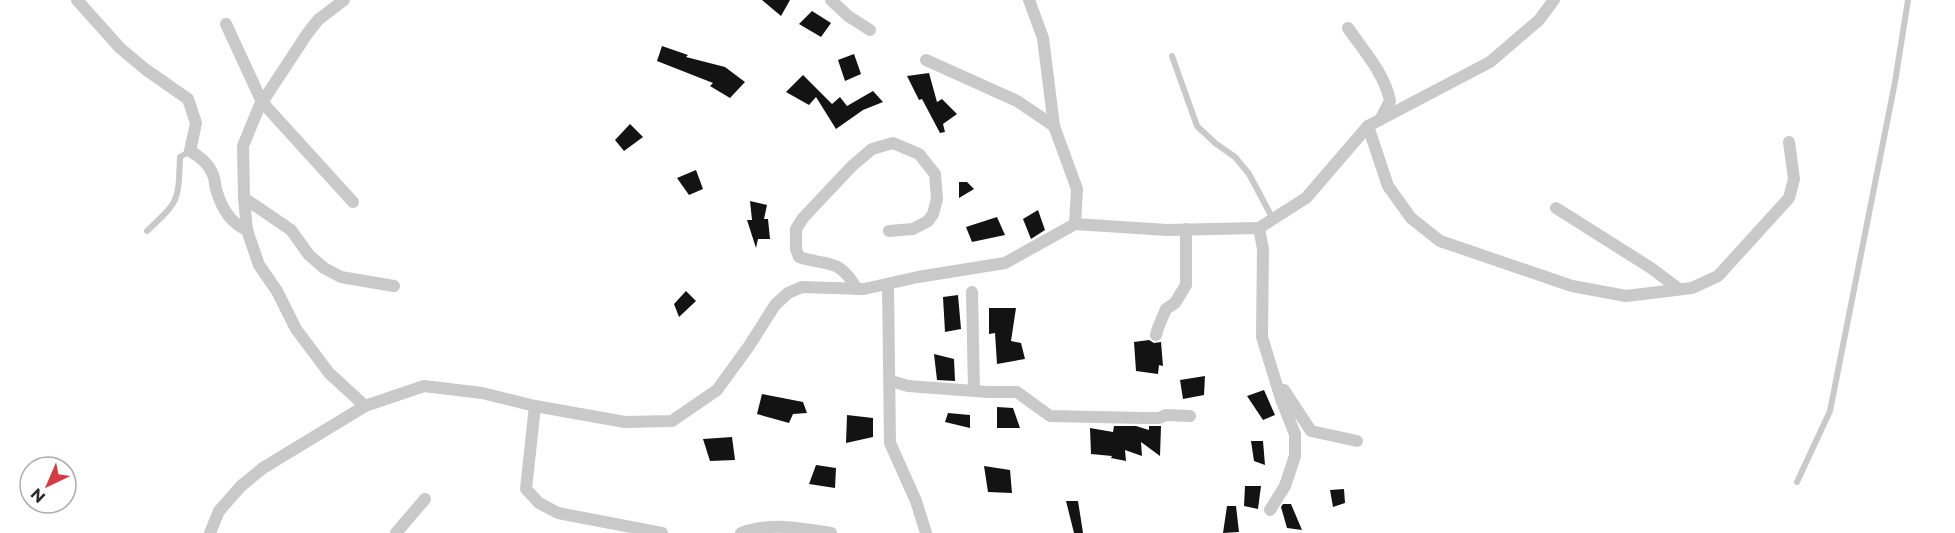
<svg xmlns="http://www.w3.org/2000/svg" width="1955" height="533" font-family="Montserrat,sans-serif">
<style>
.building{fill:#131313}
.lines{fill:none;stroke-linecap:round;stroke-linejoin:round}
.service{stroke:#c9c9c9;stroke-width:6}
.minor{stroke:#c9c9c9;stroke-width:12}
</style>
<rect width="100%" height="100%" fill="#fff"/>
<g class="building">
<polygon points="762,0 790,0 781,16"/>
<polygon points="812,11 831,23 821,37 799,24"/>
<polygon points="662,46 688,55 686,57 725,67 745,82 730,98 710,86 713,83 657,61"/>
<polygon points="854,54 861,74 845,81 838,60"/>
<polygon points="929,73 937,102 942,99 957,114 943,124 945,132 940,133 922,99 919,100 907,76"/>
<polygon points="803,75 832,104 840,97 847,106 873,91 883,102 863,110 836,129 816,97 809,105 786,92"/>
<polygon points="630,124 643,137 624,151 615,140"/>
<polygon points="696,170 703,189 689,195 677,178"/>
<polygon points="959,182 967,182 974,189 959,198"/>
<polygon points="750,201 767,205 764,219 768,219 770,239 758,239 756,248 747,220 752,220"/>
<polygon points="1038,210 1045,230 1031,239 1023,219"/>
<polygon points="997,217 1005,235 972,242 966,227"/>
<polygon points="686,291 696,301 679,317 674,304"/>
<polygon points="958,295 961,329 945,332 943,297"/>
<polygon points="989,308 1016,308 1011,341 1021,343 1025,359 997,364 995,333 989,334"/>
<polygon points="1149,340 1154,343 1161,342 1163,366 1159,365 1158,374 1136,371 1134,342"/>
<polygon points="934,354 954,359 955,381 937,380"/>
<polygon points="1205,376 1204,395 1183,399 1180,380"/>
<polygon points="1264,390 1275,415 1263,420 1247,396"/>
<polygon points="762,394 803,402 807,413 793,414 789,423 757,414"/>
<polygon points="997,407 1013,408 1020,428 997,428"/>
<polygon points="948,413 970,415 970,428 945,422"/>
<polygon points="847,415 873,418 873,437 846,443"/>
<polygon points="1114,426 1136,426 1149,430 1149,426 1161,426 1160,456 1141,442 1142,456 1125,450 1126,461 1111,458 1112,456 1091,454 1090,428 1113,432"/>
<polygon points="732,437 735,460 710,461 703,439"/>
<polygon points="1251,441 1263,441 1265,465 1254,461"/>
<polygon points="816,465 836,468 835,488 809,484"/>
<polygon points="984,466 1010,470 1012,493 988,492"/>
<polygon points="1245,486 1261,486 1258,509 1244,506"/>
<polygon points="1344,489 1345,503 1333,507 1330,490"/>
<polygon points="1066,501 1078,501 1083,533 1074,533"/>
<polygon points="1283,504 1291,504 1302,530 1287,528 1281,507"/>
<polygon points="1227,506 1236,506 1239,532 1223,533"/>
</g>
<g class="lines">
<g class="service">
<polyline points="1172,56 1197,126 1215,143 1235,157 1249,174 1273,219"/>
<path d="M147 231C180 200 178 202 180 157L190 151"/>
<polyline points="1797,482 1830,411 1895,82 1908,0"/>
</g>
<g class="minor">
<path d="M77 0 120 48 145 69 188 99 196 123 190 151C199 156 209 164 213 175 215 179 215 185 216 189 221 207 230 223 247 230"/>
<polyline points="344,0 318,20 307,34 259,107 243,146 244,198 247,230 259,265 277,291 296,329 329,373 365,406"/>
<polyline points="831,0 848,16 870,30"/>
<polyline points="1029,0 1043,38 1054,126 1077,189 1075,224"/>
<polyline points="226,24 262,102 353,202"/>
<path d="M1348 28C1363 50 1385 74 1390 101L1380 120"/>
<polyline points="926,60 1017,101 1054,126"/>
<polyline points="1368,126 1388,186 1411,218 1440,241 1572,286 1626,296 1692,288 1718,276 1789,198 1794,179 1789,142"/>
<polyline points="244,198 291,230 309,255 324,268 341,277 394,286"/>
<polyline points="1556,208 1651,268 1679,289"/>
<polyline points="1259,228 1263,249 1262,337 1281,399 1295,434 1295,456 1285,486 1270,510"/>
<polyline points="888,285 890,443 916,501 926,533"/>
<path d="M857 289C838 257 830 267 799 257L796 249V229L803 218 852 166 872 149 893 143 919 154 935 174 937 199 933 214 928 221 913 229 889 231"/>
<polyline points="972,292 974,391"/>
<polyline points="1156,335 1158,328 1166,309 1175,303 1186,285 1186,229"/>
<polyline points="891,381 908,386 988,392 1017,392 1050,416 1142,418 1159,418 1166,415 1190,416"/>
<polyline points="1284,390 1311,431 1357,441"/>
<polyline points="535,406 526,489 539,503 558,513 662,533"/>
<polyline points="210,533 219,511 241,486 263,468 365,406 424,386 482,393 535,406 625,422 672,421 717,390 749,346 775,305 788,293 802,287 864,289 918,277 1005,263 1075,224 1167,230 1259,228 1306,198 1368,126 1490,62 1539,20 1554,0"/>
<polyline points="396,533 425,499"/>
<path d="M741 533C770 522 801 528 831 533"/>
</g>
</g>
<g transform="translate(48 485) rotate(224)"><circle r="28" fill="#ffffff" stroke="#ababab" stroke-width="1.5"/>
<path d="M0-4.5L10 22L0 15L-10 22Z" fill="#d53b42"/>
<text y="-9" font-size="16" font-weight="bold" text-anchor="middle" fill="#2c2c2c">N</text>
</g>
</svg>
